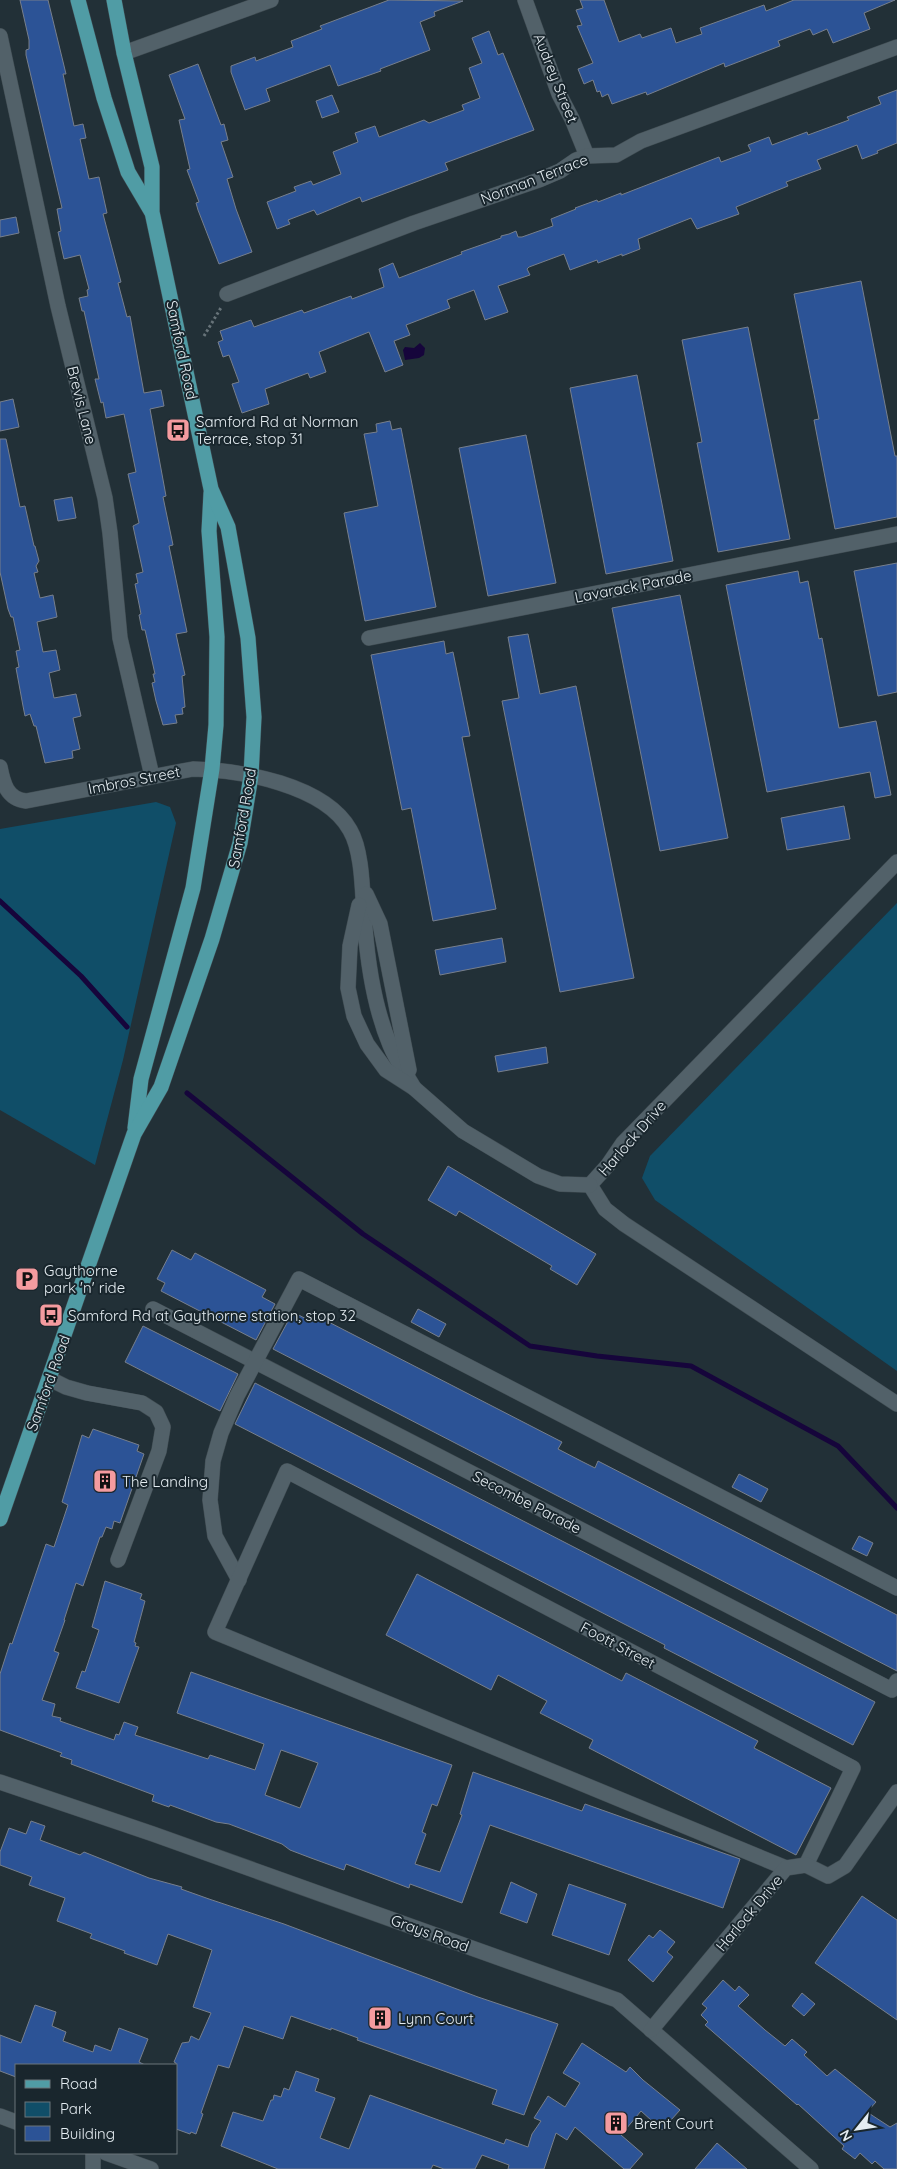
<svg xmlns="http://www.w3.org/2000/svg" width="897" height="2169" font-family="Quicksand,sans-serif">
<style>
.green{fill:#104e68}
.water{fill:#16053b}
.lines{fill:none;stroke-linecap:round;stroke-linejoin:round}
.stream{stroke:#16053b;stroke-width:5}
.building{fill:#2c5396;stroke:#777f8c;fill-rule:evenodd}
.minor-casing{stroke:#3f4b51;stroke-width:16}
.major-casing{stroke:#3f4b51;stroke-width:16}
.path{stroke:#677379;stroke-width:3;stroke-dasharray:2.5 2.5;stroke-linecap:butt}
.minor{stroke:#526169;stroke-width:15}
.major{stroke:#509ca5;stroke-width:15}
.labels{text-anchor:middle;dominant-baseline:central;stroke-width:4;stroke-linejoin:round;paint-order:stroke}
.street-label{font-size:15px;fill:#e4ecf1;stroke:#19262d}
.poi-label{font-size:15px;fill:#e4ecf1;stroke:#19262d;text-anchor:start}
</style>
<rect width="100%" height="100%" fill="#223037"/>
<g class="green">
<polygon points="156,802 170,807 176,823 123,1060 95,1165 0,1110 0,829"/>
<polygon points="897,903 897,1371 655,1200 642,1178 650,1156"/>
</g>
<polygon class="water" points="420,343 425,348 424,355 419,358 405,360 403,350 405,347 414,348"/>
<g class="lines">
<g class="stream">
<polyline points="0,901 81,976 127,1027"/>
<polyline points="187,1093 363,1234 530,1346 597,1356 691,1366 838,1446 897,1508"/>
</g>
</g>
<g class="building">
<polygon points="20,0 48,0 66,74 63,74 74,126 83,124 86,138 80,139 89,179 99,177 107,213 103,214 121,282 118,283 127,317 130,316 144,393 161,390 164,406 150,409 166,496 163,497 173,545 169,546 187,632 176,634 185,675 182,676 185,707 182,708 183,714 175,715 177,723 163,725 156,701 152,683 155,682 153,674 155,674 148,643 145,630 142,630 139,615 141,614 135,584 138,583 136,574 143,572 133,526 139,523 128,474 136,472 124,414 106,418 103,402 101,403 95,379 99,379 84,311 82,311 79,298 88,296 87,290 89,289 80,255 64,259 58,232 61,231 57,209 62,208 26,55 26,50 29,49 29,40"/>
<polygon points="389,0 463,1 434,12 435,16 420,22 430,50 380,69 381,71 338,86 330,65 266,89 270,101 245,110 231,72 231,66 255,57 256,61 293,47 291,41 322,29 320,26"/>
<polygon points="580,0 604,0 619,42 640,34 642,38 671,28 676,43 702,34 700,28 764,5 766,11 794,0 895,0 864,13 870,29 833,43 827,29 813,35 810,29 778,41 780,46 725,67 724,63 647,95 646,92 612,104 608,94 602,97 600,91 597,92 593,80 584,84 578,69 593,63 577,26 582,25 576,10 583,8"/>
<polygon points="489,31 498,55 503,53 534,130 445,163 448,170 362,202 360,197 317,215 314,210 288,220 290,224 277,229 267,202 296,191 294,187 311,181 313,185 341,174 333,152 358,142 355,133 375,126 379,137 424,120 429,123 464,110 462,105 480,98 469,68 482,63 472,38"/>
<polygon points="198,64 221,125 224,124 228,140 221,142 233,177 227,179 236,209 252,252 219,264 198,210 196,203 199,202 187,170 190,169 179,120 185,119 169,75"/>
<polygon points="897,90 897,143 877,151 878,153 862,159 857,145 817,160 821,169 786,182 788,186 736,207 739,214 697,229 691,218 638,239 640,249 622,256 622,254 598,263 597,260 570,270 564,254 529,267 527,269 530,275 498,286 508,312 485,320 474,290 447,300 450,308 406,325 410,335 394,341 403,365 385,372 369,332 319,352 326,372 310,378 308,373 265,389 269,404 242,413 232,384 239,382 229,355 223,357 218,342 223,340 220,331 251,320 254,327 302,310 304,313 351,296 352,299 384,287 379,269 393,263 399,278 462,254 461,252 501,238 501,236 509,234 516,231 518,237 522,237 553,226 551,219 576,209 575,208 597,200 598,202 621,193 621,195 719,157 721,162 751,151 748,145 769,137 772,145 807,132 808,135 849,120 847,117 881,104 878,97"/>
<polygon points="332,95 339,112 322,118 316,101"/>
<polygon points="16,217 19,233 0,237 0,220"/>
<polygon points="861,281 895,456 897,456 897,517 835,529 814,420 819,419 794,294"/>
<polygon points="748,327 790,539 718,552 697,443 702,442 682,340"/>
<polygon points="637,375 673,561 606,574 570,388"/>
<polygon points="13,399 19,427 0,431 0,402"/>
<polygon points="390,421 392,430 401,428 436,607 365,621 344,513 378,506 364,434 377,432 376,424"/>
<polygon points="526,435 556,583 488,596 459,448"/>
<polygon points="0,439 6,439 20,507 25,506 34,546 35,546 39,561 36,566 38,572 34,573 40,598 53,595 57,617 37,622 43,652 56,650 60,670 49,673 54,698 76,694 81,716 73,718 80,749 72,751 73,758 45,763 36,726 34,726 30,714 25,716 23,706 16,668 19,667 16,651 20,650 13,617 11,617 8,609 0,572"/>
<polygon points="72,497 76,518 58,521 54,500"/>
<polygon points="897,563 897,692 878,696 854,571"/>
<polygon points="798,571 800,583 808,581 819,639 822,638 839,728 876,721 891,795 875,798 870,772 767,792 726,585"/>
<polygon points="680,595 728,838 660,851 612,608"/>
<polygon points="528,634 540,694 576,686 634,978 560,992 502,701 519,698 508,637"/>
<polygon points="444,641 446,654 453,652 470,736 462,737 496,909 433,921 411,808 402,810 371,655"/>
<polygon points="844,806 850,839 787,850 781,818"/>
<polygon points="502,938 506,962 440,975 435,950"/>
<polygon points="546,1047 548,1063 498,1072 495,1056"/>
<polygon points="448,1166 596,1254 577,1285 550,1269 552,1266 459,1211 456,1216 428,1200"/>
<polygon points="172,1250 191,1260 195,1253 266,1290 262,1297 275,1304 256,1340 161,1291 165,1283 157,1279"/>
<polygon points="418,1309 446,1324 439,1337 411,1322"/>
<polygon points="293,1312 312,1322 315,1315 562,1442 558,1449 581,1461 595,1468 598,1461 897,1615 897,1671 273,1349"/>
<polygon points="143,1326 238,1374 220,1411 125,1362"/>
<polygon points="255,1383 875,1702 853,1745 664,1648 665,1645 235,1424"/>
<path d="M93 1429 139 1445 137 1451 144 1454 120 1523 114 1521 112 1529 106 1527 102 1537H100L83 1586 76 1583 64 1620H65L54 1651 59 1653 42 1700 55 1704 52 1716 61 1718 60 1721 114 1740 116 1734 119 1735 124 1722 138 1727 135 1735 208 1759 210 1755 255 1770 264 1744 177 1713 191 1672 452 1765 437 1806 432 1804 422 1832 426 1834 415 1864 440 1872 462 1815 460 1814 473 1772 582 1811 585 1804 740 1859 723 1908 490 1825 462 1903 410 1884 409 1888 346 1864 344 1870 311 1858 290 1850 282 1844 229 1824 216 1822 170 1805 169 1807 152 1801 154 1795 71 1764 72 1760 60 1756 62 1753 0 1730V1674L10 1643 12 1644 46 1544 54 1547 68 1505 62 1502 82 1435 89 1438ZM281 1750 318 1763 300 1808 265 1795Z"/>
<polygon points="739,1474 768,1489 761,1502 732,1487"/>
<polygon points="859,1536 873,1543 867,1556 852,1549"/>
<polygon points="417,1574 622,1681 626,1673 758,1741 754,1748 831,1788 796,1855 589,1748 593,1740 540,1713 547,1701 498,1675 491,1690 386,1635"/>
<polygon points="105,1581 142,1594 140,1599 145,1601 134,1642 136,1643 135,1646 139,1647 119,1703 76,1688 82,1671 85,1672 99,1630 92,1627"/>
<polygon points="31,1821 45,1826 40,1840 80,1855 84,1852 149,1878 182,1887 181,1889 209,1899 284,1924 478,1997 558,2024 524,2115 492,2104 497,2090 357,2040 358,2038 331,2028 331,2030 291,2016 283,2039 244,2026 229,2068 218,2065 201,2113 203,2114 196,2134 191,2132 190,2134 176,2129 176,2063 174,2062 182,2043 189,2042 191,2036 199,2040 211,2013 193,2007 212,1950 168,1934 157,1965 124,1953 125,1951 90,1938 92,1934 57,1921 65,1898 29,1885 32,1877 0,1865 0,1852 9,1828 26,1834"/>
<polygon points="511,1882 537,1894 527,1923 500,1913"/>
<polygon points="569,1884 626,1904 609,1955 552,1935"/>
<polygon points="862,1896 897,1920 897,2020 815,1963"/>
<polygon points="660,1930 675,1942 667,1952 673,1957 653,1982 628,1960 649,1935 653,1938"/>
<polygon points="723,1980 735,1991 739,1986 749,1995 738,2006 765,2030 785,2046 792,2039 807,2052 804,2055 827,2076 835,2069 876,2102 867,2112 890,2127 897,2123 897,2169 884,2169 875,2161 872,2164 860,2153 855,2159 842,2149 844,2146 798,2104 797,2105 705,2025 708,2022 701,2015 707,2008 702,2004"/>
<polygon points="802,1993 815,2004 804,2016 792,2006"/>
<polygon points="35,2005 56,2012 52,2026 66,2032 63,2041 93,2052 95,2045 111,2051 119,2028 148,2039 139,2062 145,2065 16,2065 16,2077 0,2071 0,2035 21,2043"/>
<polygon points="582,2043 626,2072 630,2067 643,2080 680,2110 662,2130 641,2111 621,2135 643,2154 630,2169 624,2169 575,2127 567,2140 556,2133 544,2169 508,2169 509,2165 482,2155 475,2169 444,2169 433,2165 431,2169 278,2169 221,2146 233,2112 263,2121 271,2100 273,2100 274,2095 281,2097 284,2088 289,2090 296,2071 319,2079 315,2091 335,2098 320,2138 349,2149 370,2095 504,2144 506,2139 528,2147 532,2134 541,2121 534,2118 548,2096 565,2107 580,2083 563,2073"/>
<polygon points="717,2143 747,2169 695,2169"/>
</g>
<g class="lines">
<g class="minor-casing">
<g id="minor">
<polyline points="525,0 559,94 572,119 587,156"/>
<polyline points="0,36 58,306 105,498 110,533 120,638 152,776"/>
<polyline points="124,53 271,0"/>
<polyline points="227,294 414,223 539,180 560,171 576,160 587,156 616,155 641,141 897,47"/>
<polyline points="369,638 897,534"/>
<path d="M0 767C3 783 7 799 26 801L193 769C241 770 325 785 350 830 364 854 362 900 365 927 368 966 375 1009 390 1045 396 1060 406 1074 414 1088"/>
<polyline points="897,862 623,1143 608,1165 590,1185 605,1209 624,1224 897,1404"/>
<polyline points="366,894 380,924 409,1070"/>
<polyline points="359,905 350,946 348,988 354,1016 367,1044 386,1070 414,1088 463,1131 538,1176 560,1184 590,1185"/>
<polyline points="153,1309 892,1690 897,1681"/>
<polyline points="50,1379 66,1387 87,1393 142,1403 156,1412 163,1427 159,1451 118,1560"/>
<polyline points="239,1580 215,1536 210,1500 213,1461 221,1433 237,1396 299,1279 897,1588"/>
<polyline points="0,1782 153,1834 617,2000 811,2169"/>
<polyline points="786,1868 215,1632 287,1471 853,1768 806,1865"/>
<polyline points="651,2030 786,1868 806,1865 828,1876 845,1866 897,1792"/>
<polyline points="0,2116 16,2122"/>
<polyline points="93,2153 93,2169"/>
<polyline points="106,2153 151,2169"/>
</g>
</g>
<g class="major-casing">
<g id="major">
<polyline points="78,0 104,98 128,172 151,211"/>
<polyline points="135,1128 141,1079 193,888 212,769 216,725 217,637 209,531 211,493"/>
<polyline points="0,1519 134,1134 161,1087 212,939 240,843 251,776 254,717 248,638 228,527 211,489 152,212 152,167 124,53 114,0"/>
</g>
</g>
<polyline class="path" points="204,336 222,306"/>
<use href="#minor" class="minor"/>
<use href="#major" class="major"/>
</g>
<defs>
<g id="bus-square" transform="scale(1.25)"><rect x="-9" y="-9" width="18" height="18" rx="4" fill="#f49b9f" stroke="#19262d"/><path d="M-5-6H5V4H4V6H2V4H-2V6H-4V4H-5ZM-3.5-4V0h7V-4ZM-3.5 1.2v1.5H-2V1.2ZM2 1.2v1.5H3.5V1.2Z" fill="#111"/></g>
<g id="parking-square" transform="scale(1.25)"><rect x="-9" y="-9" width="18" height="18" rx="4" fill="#f49b9f" stroke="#19262d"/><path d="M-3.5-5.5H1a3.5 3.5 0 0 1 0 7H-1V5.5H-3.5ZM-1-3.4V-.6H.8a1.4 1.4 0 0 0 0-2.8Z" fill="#111"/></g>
<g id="building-square" transform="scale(1.25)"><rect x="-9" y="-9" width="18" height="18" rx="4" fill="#f49b9f" stroke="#19262d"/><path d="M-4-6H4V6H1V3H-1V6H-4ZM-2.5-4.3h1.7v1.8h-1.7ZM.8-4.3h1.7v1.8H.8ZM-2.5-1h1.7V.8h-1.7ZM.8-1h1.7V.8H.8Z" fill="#111"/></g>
</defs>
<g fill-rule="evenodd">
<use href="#bus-square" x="178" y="430"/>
<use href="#parking-square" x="27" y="1279"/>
<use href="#bus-square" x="51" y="1315"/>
<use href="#building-square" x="105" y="1481"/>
<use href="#building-square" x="380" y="2018"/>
<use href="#building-square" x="616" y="2123"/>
</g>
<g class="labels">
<g class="street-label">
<text transform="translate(556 78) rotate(68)">Audrey Street</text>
<text transform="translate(534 179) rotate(-21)">Norman Terrace</text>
<text transform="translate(182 350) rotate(78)">Samford Road</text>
<text transform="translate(82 405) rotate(76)">Brevis Lane</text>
<text transform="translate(633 586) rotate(-11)">Lavarack Parade</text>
<text transform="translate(134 780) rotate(-11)">Imbros Street</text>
<text transform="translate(242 818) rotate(-80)">Samford Road</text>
<text transform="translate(632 1138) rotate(-49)">Harlock Drive</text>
<text transform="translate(48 1383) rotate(-70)">Samford Road</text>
<text transform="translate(527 1502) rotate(27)">Secombe Parade</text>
<text transform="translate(618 1645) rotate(28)">Foott Street</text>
<text transform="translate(749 1913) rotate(-50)">Harlock Drive</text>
<text transform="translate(430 1933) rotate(20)">Grays Road</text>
</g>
<g class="poi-label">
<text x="196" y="421">Samford Rd at Norman<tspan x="196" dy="17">Terrace, stop 31</tspan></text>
<text x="44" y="1270">Gaythorne<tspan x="44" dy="17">park 'n' ride</tspan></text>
<text x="68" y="1315">Samford Rd at Gaythorne station, stop 32</text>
<text x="122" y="1481">The Landing</text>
<text x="398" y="2018">Lynn Court</text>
<text x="634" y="2123">Brent Court</text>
</g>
</g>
<rect x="15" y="2064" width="162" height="90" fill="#19262d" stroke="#6a757b"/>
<rect x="25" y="2080" width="25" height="8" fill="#509ca5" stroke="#6a757b"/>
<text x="60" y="2089" font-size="15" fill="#e4ecf1">Road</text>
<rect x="25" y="2102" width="25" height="15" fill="#104e68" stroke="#6a757b"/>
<text x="60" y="2114" font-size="15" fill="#e4ecf1">Park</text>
<rect x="25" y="2126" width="25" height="15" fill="#2c5396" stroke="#6a757b"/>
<text x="60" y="2139" font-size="15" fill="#e4ecf1">Building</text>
<g transform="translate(857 2129) rotate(240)" stroke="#19262d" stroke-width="4" paint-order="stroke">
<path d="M0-4L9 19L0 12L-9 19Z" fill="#e4ecf1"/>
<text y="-8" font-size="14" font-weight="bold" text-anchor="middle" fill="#e4ecf1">N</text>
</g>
</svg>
